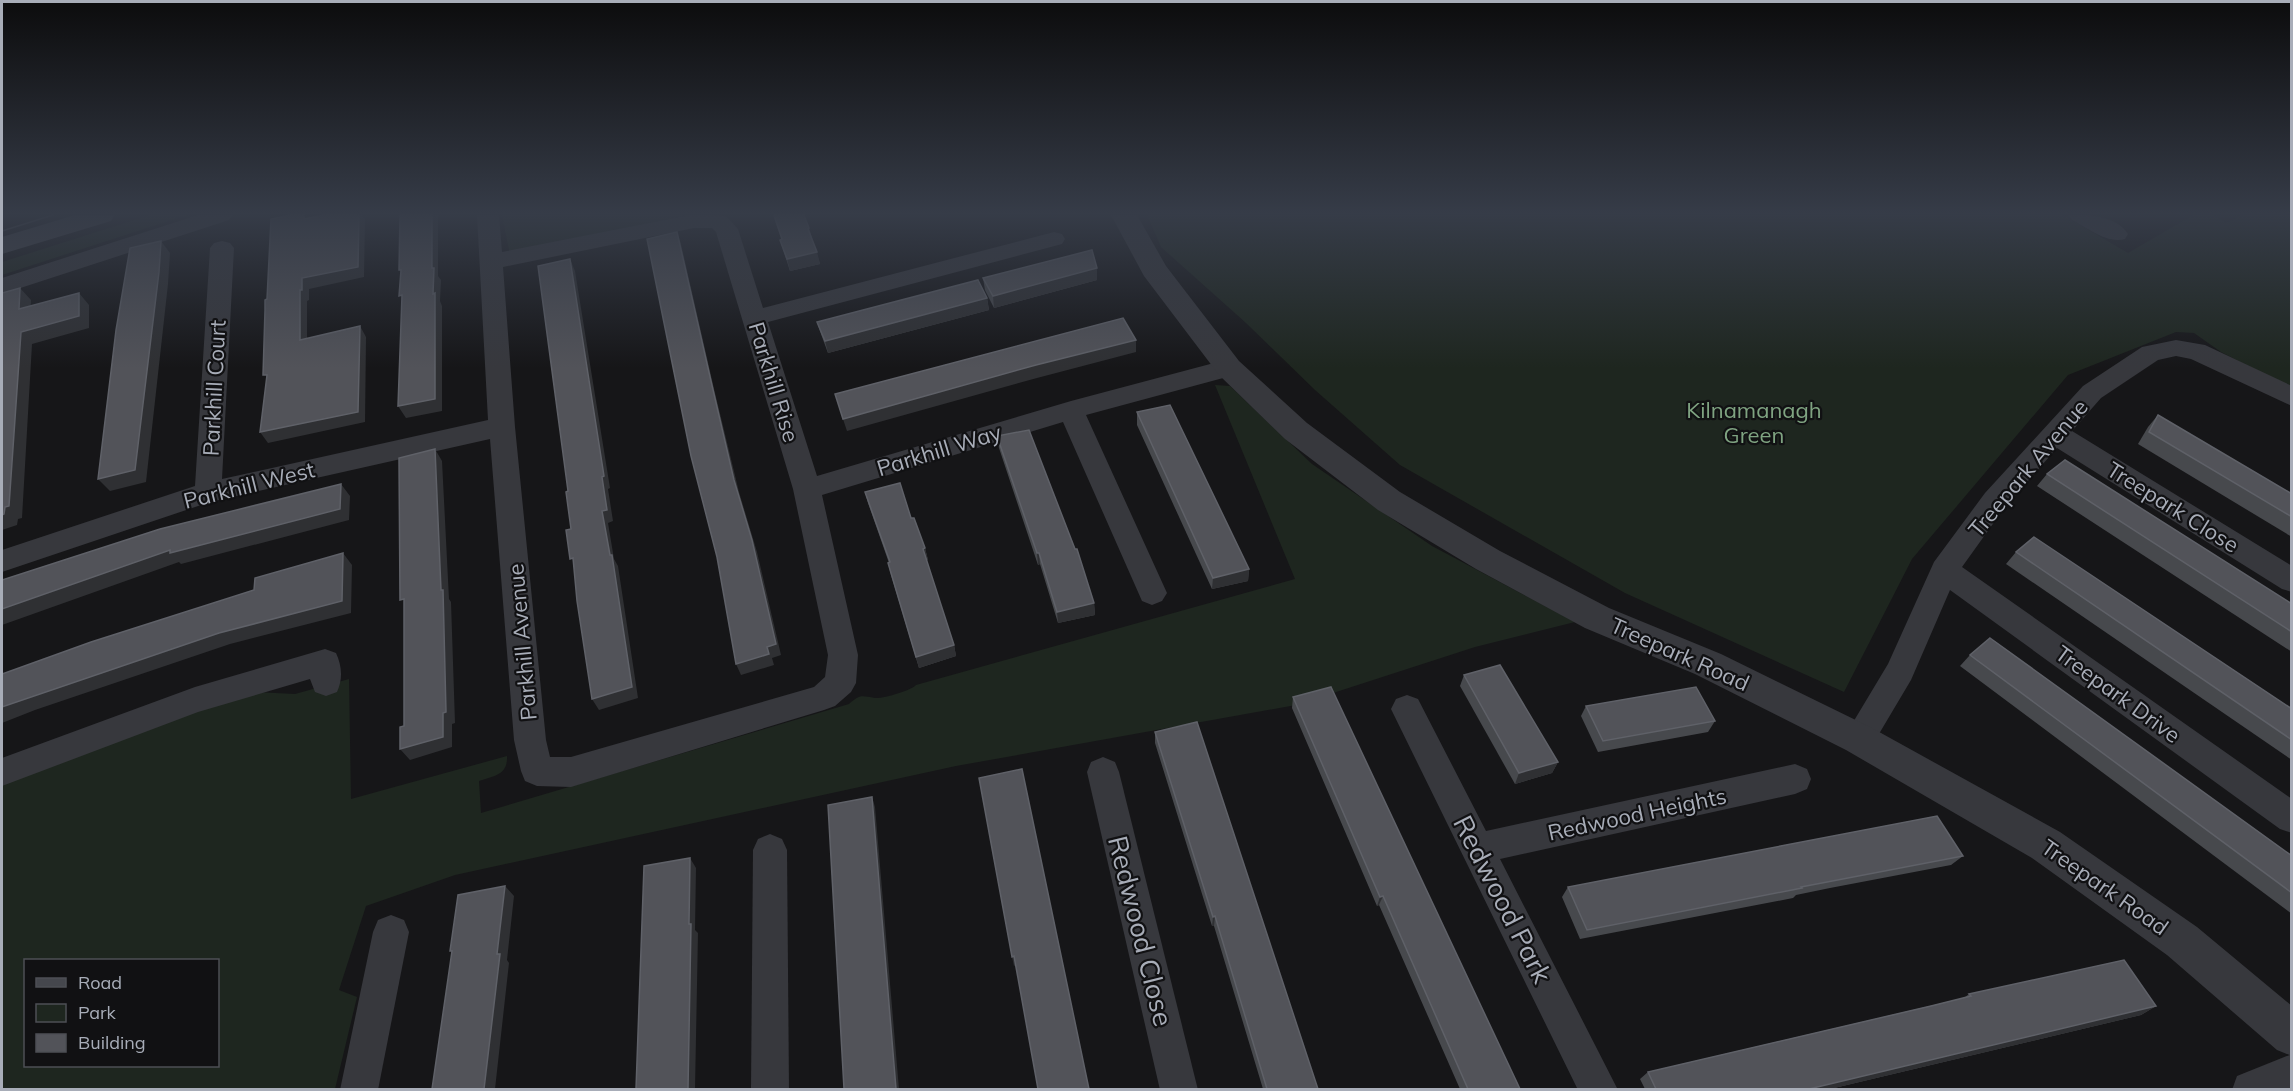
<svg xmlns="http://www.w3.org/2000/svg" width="2293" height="1091" font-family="Mulish,sans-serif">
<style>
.green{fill:#1e261f;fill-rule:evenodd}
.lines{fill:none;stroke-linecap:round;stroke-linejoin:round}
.minor{fill:#37383d;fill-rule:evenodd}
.tertiary{fill:#37383d;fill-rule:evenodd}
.secondary{fill:#45474d;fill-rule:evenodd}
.tram{stroke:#4a4c52;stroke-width:1.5}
.wall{fill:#47494d}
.shaded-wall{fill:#2f3033}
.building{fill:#525359;stroke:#5f6168;stroke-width:1.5}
.labels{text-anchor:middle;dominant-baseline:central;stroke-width:4.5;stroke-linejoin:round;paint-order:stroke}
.street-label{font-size:22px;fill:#a8adb8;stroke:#111113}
.park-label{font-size:22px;fill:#7fa381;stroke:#111113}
.near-street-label{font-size:27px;fill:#a8adb8;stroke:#111113}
</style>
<rect width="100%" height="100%" fill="#161618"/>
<g class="green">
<polygon points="150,215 187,215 2,275 2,262"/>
<polygon points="502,215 687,215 510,255"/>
<polygon points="1147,215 2063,215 2128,253 2193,215 2214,215 2226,223 2243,215 2291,215 2291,388 2221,352 2194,333 2176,332 2068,375 1912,559 1844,692 1625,593 1400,465 1315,390 1246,323 1161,247"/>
<path d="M1215 385 1230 386 1312 464 1432 546 1575 622 1475 647 1296 705 956 766 455 875 366 906 339 990 357 997 335 1089 2 1090V782L165 721 255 692 295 694 349 679 351 799 507 756C508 775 494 776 479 781L481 813 849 704C861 694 861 696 875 698 883 699 912 690 916 685L1295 579ZM26 960H218V1066H26Z"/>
</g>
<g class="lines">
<g class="minor">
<polygon points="198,215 232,215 229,220 2,294 2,278"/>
<path d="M477 215H499L502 252 690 215 726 216 738 229 763 308 1054 232 1062 234 1065 239 1062 244 768 322 817 476 1071 401 1229 359 1238 362 1242 368 1238 374 1086 415 1167 593 1162 601 1152 605 1142 601 1063 422 822 495 858 655 856 683 851 692 835 706 824 710 571 787 537 786 525 781 521 771 514 740 490 439 210 502 2 572V550L195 486 210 248 214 243 222 241 230 243 234 248 222 479 488 420ZM694 228H712L716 232 793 489 828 655 825 677 814 687 571 757H550L546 740 515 427 503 267Z"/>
<path d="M2069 215C2089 215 2116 215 2128 234L2125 239C2107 244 2088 228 2072 220Z"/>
<polygon points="2176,340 2205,345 2292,386 2292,406 2191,359 2176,356 2158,360 2101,398 2072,431 2292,566 2292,592 2282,589 2057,448 2005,507 1962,567 2292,799 2292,833 2280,829 1950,590 1911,680 1870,749 1859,753 1848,749 1843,739 1888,664 1934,562 1985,493 2083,386 2142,347"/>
<path d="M325 649 336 653C342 666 343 679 337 692L326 696 315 692 310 679 198 712 2 786V758L195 687Z"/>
<polygon points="1407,695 1418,699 1486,831 1795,764 1807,769 1811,779 1807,789 1795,794 1500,859 1618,1090 1578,1090 1391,709 1396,699"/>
<polygon points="1103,757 1115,762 1119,772 1198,1090 1160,1090 1087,772 1091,762"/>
<polygon points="770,834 782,839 787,850 789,1090 751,1090 753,850 758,839"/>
<polygon points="391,915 404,920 409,932 378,1090 340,1090 373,932 378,920"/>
<polygon points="2292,1054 2292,1090 2232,1090 2237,1076"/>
</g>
<polygon class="tertiary" points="1111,215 1137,215 1166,266 1239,361 1307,423 1400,492 1500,551 1609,608 1721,654 1872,728 2060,832 2197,927 2292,1006 2292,1056 2277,1050 2167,955 2032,858 1846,750 1695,674 1585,628 1476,569 1378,510 1285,439 1219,375 1144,276"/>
<polygon class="secondary" points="75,215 115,215 111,221 2,254 2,237"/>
<polyline class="tram" points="2,231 53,215"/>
</g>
<g class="wall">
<polygon points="773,215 804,215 809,228 820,264 790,271 780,240 782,239 781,238"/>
<polygon points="983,278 1097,280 994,308 985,290"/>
<polygon points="987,298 989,310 828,353 821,334 817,322"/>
<polygon points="1137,412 1249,569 1248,581 1212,589 1137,425"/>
<polygon points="2158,415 2292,494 2292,537 2138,444 2148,427"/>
<polygon points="997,436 1094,603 1095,615 1058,623 1040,564 1038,565 999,448"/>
<polygon points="2047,474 2292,604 2292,652 2037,486"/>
<polygon points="865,492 911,518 925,548 928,560 926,560 954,645 956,656 919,668 891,575 888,563 889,563 868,503"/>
<polygon points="2016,552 2292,709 2292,760 2006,564"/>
<polygon points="1970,655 2292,856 2292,914 1960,666"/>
<polygon points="1464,675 1558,762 1552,773 1515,784 1460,686"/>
<polygon points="1293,697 1520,1089 1460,1089 1379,905 1377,906 1292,708"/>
<polygon points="1586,706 1715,721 1708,732 1598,752 1581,716"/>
<polygon points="1155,732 1318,1089 1263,1089 1214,926 1212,926 1155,743"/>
<polygon points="1963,856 1951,865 1830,888 1796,895 1793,898 1580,939 1562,897 1568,887"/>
<polygon points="1969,994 2156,1006 2141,1015 1830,1089 1645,1089 1640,1079 1648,1072 1964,998"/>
</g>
<g class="shaded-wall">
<polygon points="359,215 362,215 365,219 364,277 309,289 309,300 307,301 307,350 300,340 300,290 302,278"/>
<polygon points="432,215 438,215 438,276 441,280 440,301 442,306 442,411 406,418 398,406 433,294"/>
<polygon points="677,232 681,244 715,393 739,492 757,552 781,655 772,658 774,665 741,675 736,664 767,647 734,480 711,381"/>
<polygon points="161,241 170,253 168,284 146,482 110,491 98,479"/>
<polygon points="817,252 820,264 790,271 787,259"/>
<polygon points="570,259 575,271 610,488 608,489 613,521 608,523 614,559 618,566 638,698 599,710 592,699 610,555 602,511"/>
<polygon points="1097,268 1097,280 994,308 993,296"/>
<polygon points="20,288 31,300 30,321 19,309"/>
<polygon points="79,293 89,305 89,328 32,344 22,518 18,519 17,525 2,530 2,515 5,507 21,332"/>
<polygon points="987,298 989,310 828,353 825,341"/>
<polygon points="360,326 366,337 365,422 268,443 260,432"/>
<polygon points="1136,340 1136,352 1037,378 847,431 843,419 1036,365"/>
<polygon points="435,449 442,461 449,599 451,602 455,723 452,724 452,747 410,760 400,749 441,590"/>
<polygon points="341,484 350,496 349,520 181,564 179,562 2,625 2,609 170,550"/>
<polygon points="925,548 928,560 925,561 923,549"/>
<polygon points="343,553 352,565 351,613 230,644 35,710 2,723 2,707"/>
<polygon points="1037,553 1039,553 1040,564 1038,565"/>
<polygon points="1249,569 1248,581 1212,589 1213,578"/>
<polygon points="1094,603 1095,615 1058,623 1057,612"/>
<polygon points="954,645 956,656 919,668 916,657"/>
<polygon points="1558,762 1552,773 1515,784 1519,773"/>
<polygon points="872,797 875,807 899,1089 896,1089"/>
<polygon points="690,858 696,868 695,930 698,933 695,1089 688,1089"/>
<polygon points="505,886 514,896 507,960 509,963 495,1089 484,1089 497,954"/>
<polygon points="1383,896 1379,905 1377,906 1380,897"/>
<polygon points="1215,916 1214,926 1212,926 1213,917"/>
<polygon points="1014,956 1016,965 1014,966 1012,957"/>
<polygon points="2156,1006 2141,1015 1830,1089 1809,1089"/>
</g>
<g class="building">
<polygon points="290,215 304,215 304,219 324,215 359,215 358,267 302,278 302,290 300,290 300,340 360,326 358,412 260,432 267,375 263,375 265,310 265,300 267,299 271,219"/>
<polygon points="400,215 432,215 432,268 434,268 433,294 435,293 435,399 398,406 402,295 399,296 401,270 399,270"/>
<polygon points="774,215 804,215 809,228 808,229 817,252 787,259 780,240 782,239"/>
<polygon points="677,232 711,381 734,480 752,540 776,644 767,647 769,654 736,664 717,557 691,456 647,239"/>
<polygon points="161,241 159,272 135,470 98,479 116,330 130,248"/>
<polygon points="1092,250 1097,268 993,296 983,278"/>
<polygon points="570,259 604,476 602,477 607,510 602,511 610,555 612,555 632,687 592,699 577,601 573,558 570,559 566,530 571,529 566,492 568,491 538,266"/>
<polygon points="978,280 987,298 825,341 817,322"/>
<polygon points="20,288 19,309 79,293 79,316 21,332 9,506 5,507 4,514 2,515 2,293"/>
<polygon points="1123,318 1136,340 1036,365 843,419 835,394"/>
<polygon points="1170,405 1249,569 1213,578 1137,412"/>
<polygon points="2158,415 2292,494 2292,517 2149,432"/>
<polygon points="1029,430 1075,549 1077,549 1094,603 1057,612 1039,553 1037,553 997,436"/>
<polygon points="435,449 441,590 443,590 446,712 443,713 443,737 400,749 400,727 404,726 404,599 400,600 399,458"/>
<polygon points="2065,460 2292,604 2292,632 2047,474"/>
<polygon points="900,483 911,518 914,518 925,548 923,549 954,645 916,657 888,563 890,562 865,492"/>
<polygon points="341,484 340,509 170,553 170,550 2,609 2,580 160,529"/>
<polygon points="2034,537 2292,709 2292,740 2016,552"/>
<polygon points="343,553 342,601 219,633 2,707 2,674 91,642 254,590 255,578"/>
<polygon points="1990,638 2292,856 2292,893 1970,655"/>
<polygon points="1500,665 1558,762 1519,773 1464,675"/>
<polygon points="1331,687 1520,1089 1468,1089 1383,896 1380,897 1293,697"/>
<polygon points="1696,687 1715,721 1603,741 1586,706"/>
<polygon points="1197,722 1318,1089 1267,1089 1215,916 1213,917 1155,732"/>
<polygon points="1022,769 1089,1089 1038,1089 1014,956 1012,957 979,778"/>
<polygon points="872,797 896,1089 844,1089 828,805"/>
<polygon points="1937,816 1963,856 1801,887 1802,888 1587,930 1568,887"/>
<polygon points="690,858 689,924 691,924 688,1089 636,1089 644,866"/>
<polygon points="505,886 497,954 500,954 484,1089 432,1089 452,951 450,951 458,895"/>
<polygon points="2124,960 2156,1006 1809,1089 1656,1089 1648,1072 1931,1006 1971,996 1969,994"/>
</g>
<linearGradient id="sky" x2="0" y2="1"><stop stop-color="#0c0c0d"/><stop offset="0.58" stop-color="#363c48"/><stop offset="1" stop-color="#363c48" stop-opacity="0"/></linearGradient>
<rect width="2293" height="368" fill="url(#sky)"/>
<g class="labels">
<g class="street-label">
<text transform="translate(774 382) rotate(73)">Parkhill Rise</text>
<text transform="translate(214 388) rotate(-87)">Parkhill Court</text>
<text transform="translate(939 450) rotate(-17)">Parkhill Way</text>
<text transform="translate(2028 468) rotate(-50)">Treepark Avenue</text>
<text transform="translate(249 485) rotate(-14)">Parkhill West</text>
<text transform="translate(2173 507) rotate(32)">Treepark Close</text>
<text transform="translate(522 642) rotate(-95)">Parkhill Avenue</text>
<text transform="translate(1680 654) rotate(24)">Treepark Road</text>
<text transform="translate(2118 694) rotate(36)">Treepark Drive</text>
<text transform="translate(1637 814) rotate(-12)">Redwood Heights</text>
<text transform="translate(2105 887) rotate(35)">Treepark Road</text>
</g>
<g class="park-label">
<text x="1754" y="410">Kilnamanagh<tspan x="1754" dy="25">Green</tspan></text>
</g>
<g class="near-street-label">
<text transform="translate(1503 899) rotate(63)">Redwood Park</text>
<text transform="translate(1141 931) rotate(76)">Redwood Close</text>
</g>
</g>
<rect width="2293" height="1091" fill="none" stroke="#a8adb8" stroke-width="6"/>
<rect x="24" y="959" width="195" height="108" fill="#111113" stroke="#4d4f55" stroke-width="1.5"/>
<rect x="36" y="978" width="30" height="9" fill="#45474d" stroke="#4d4f55" stroke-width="1.5"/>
<text x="78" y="989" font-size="18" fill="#a8adb8">Road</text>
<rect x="36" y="1004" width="30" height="18" fill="#1e261f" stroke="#4d4f55" stroke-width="1.5"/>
<text x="78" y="1019" font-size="18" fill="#a8adb8">Park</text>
<rect x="36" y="1034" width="30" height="18" fill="#525359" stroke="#4d4f55" stroke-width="1.5"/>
<text x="78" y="1049" font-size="18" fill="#a8adb8">Building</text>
</svg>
